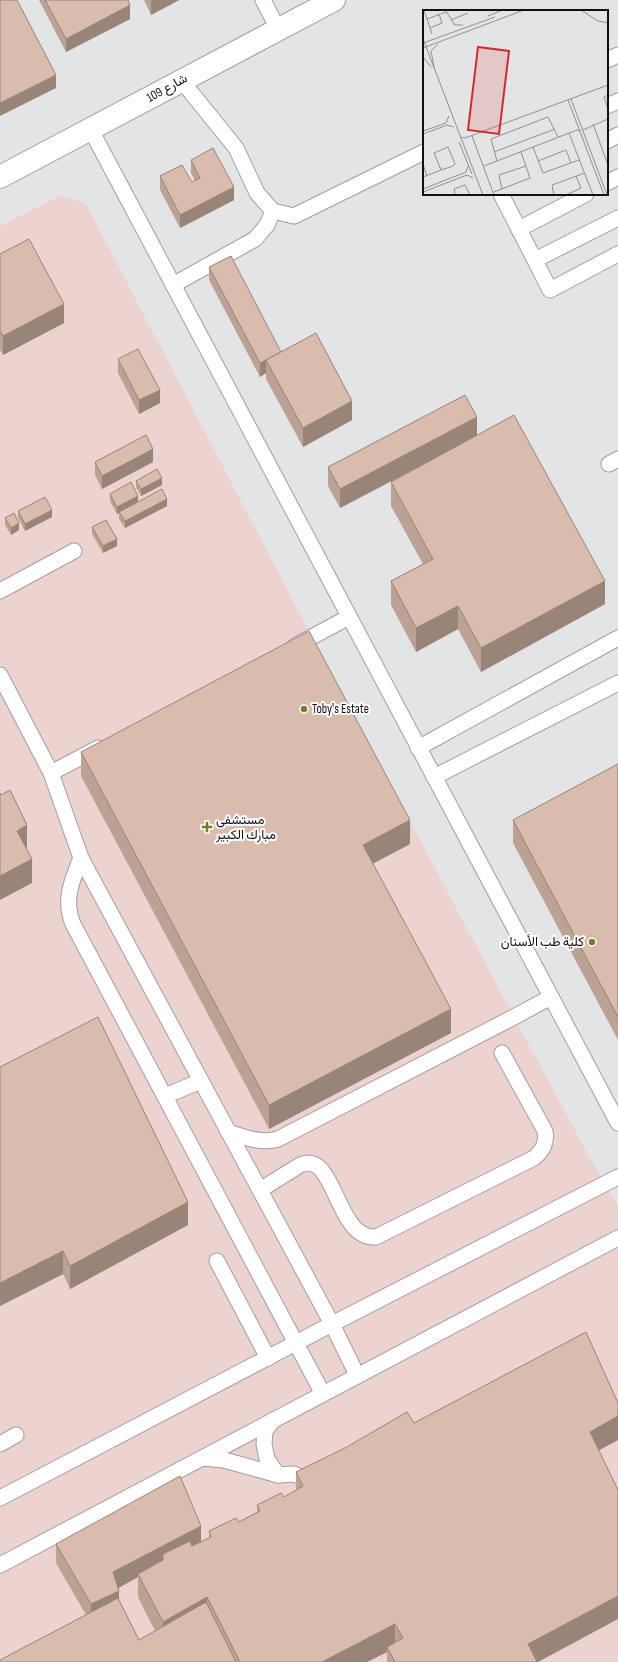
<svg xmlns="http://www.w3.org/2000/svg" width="618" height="1662" font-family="'Sofia Sans Condensed',Vazirmatn,sans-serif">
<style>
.medical{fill:#edd3d0}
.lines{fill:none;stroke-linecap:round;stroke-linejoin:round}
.service-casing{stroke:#9f9fa1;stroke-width:17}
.tertiary-casing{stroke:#9f9fa1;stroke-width:24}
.service{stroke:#fff;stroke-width:15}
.tertiary{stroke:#fff;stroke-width:22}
.wall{fill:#bba294;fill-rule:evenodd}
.shaded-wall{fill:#998478}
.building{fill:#dabcac;stroke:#998478}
.poi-dot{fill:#747f2b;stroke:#fff;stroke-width:1.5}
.labels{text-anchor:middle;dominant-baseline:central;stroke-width:4;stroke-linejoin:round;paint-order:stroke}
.street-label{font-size:13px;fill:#111;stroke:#fff}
.poi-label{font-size:13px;fill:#111;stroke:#fff;text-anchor:start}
.inset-road{fill:none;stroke:#8f9090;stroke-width:1}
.view{fill:#d62828;fill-opacity:0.15;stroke:#d62828;stroke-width:2}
.inset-edge{fill:none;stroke:#111;stroke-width:2}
</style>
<rect width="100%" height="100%" fill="#e3e4e5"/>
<polygon class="medical" points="61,195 86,204 312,637 514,1017 592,1162 618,1206 618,1662 0,1662 0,226"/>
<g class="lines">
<g class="service-casing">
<g id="service">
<polyline points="263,0 278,29"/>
<polyline points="607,60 618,55"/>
<polyline points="181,80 236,148 257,193 273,211 294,216 424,152"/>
<polyline points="607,106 618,101"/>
<polyline points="91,130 618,1123"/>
<polyline points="607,141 618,135"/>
<polyline points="607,183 618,177"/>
<polyline points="501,194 550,290 618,254"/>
<polyline points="519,229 586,194"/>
<polyline points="535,260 618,218"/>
<polyline points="173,285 255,239 267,225 273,211"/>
<polyline points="609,464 618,459"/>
<polyline points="0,591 74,551"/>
<polyline points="295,646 349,617"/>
<polyline points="0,675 51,773 81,858 332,1324 357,1375"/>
<polyline points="418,748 618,638"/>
<polyline points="51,773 98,748"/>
<polyline points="434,777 618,683"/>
<path d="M81 858C72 880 63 900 73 924L323 1394"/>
<polyline points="165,1096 201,1081"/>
<path d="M228 1132C244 1137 261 1144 278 1139L514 1017 551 997"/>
<path d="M260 1190 300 1165C336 1149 335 1240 376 1237L534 1158C543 1150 547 1143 545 1131L502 1053"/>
<polyline points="217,1261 268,1358"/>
<polyline points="273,1420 265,1431 264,1444 267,1459 278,1475"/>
<polyline points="0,1444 16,1435"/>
<polyline points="202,1458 224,1460 278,1475 294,1474 312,1482"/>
<polyline points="0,1498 332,1324 618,1177"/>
<polyline points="0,1565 618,1238"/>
</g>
</g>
<g class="tertiary-casing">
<polyline id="tertiary" points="0,177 334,0"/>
</g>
<use href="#service" class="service"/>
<use href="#tertiary" class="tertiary"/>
</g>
<g class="wall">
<polygon points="39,0 128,0 130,19 66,52"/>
<polygon points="144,0 179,0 151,15"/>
<polygon points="191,160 234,200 180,228 160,190 160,176 192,182 195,181 191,173"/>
<polygon points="0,254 64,323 3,355 0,350"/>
<polygon points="209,267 281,352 352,420 303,447 266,379 266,373 260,377 209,280"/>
<polygon points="118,359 160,403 139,414 118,373"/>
<polygon points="477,435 605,604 481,672 458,629 416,652 391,605 391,581 423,564 391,506 391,482 453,449 340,508 328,486 328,467"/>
<polygon points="95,462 153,462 102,489 95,475"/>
<polygon points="136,481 162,485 141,496 136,487"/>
<polygon points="110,494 138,502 167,506 125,528 119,519 119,513 117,514 110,501"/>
<polygon points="18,511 52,517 25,531 18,518"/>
<polygon points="5,518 19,530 11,535 5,525"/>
<polygon points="92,527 117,546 103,553 92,534"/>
<polygon points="81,752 410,844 373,863 451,1033 269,1129 81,776"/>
<polygon points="618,764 618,1040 513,843 513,820"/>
<polygon points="0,1067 188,1225 70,1289 63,1274 0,1306"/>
<path d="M414 1423 618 1440 599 1450 538 1662H387V1652L367 1662H0L86 1615 56 1563V1544L201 1542 209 1538V1531L239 1522 257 1512V1505L284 1497 296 1490V1472ZM138 1577V1597L155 1631 139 1640 119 1600 118 1588Z"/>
</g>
<g class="shaded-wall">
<polygon points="153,0 179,0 151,15 151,1"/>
<polygon points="130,5 130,19 66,52 66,39"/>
<polygon points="56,75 56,88 0,116 0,103"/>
<polygon points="234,187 234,200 180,228 180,215"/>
<polygon points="64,304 64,323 3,355 3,336"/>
<polygon points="266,360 266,373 260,377 260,363"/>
<polygon points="160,390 160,403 139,414 139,400"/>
<polygon points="352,401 352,420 303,447 303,428"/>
<polygon points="477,417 477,436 340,508 340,489"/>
<polygon points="153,449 153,462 102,489 102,476"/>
<polygon points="162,478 162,485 141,496 141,489"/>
<polygon points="138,496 138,503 117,514 117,507"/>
<polygon points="167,499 167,506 125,528 125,521"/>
<polygon points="52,510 52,517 25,531 25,524"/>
<polygon points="19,523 19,530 11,535 11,528"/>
<polygon points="117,539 117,546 103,553 103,546"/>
<polygon points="605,581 605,604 481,672 481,648"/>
<polygon points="458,606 458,629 416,652 416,628"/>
<polygon points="410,820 410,844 363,869 363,845"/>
<polygon points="27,825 27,849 17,855 17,831"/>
<polygon points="32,859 32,883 0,900 0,876"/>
<polygon points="451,1009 451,1033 269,1129 269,1105"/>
<polygon points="188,1202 188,1225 70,1289 70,1266"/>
<polygon points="63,1251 63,1274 0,1306 0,1283"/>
<polygon points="618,1416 618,1440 590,1455 590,1432"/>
<polygon points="201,1526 201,1545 138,1574 138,1577 113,1591 113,1572"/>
<polygon points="119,1591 119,1610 91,1623 91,1604"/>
<polygon points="618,1596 618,1619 538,1662 528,1662 528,1644"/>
<polygon points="207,1597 207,1621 163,1646 163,1622"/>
<polygon points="395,1624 395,1647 387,1647 387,1652 367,1662 322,1662"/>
</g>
<g class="building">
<polygon points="0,0 17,0 56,75 0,103"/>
<polygon points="45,0 128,0 130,5 66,39"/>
<polygon points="213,148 234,187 180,215 160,176 182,165 192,182 200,178 191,160"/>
<polygon points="29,239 64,304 3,336 0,331 0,254"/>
<polygon points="231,256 281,352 260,363 209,267"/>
<polygon points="316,333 352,401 303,428 266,360"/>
<polygon points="138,349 160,390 139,400 118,359"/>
<polygon points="465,395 477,417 340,489 328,467"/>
<polygon points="514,415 605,581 481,648 458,606 416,628 391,581 433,559 391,482"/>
<polygon points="146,435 153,449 102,476 95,462"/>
<polygon points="157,469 162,478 141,489 136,481"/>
<polygon points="131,482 138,496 117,507 110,494"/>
<polygon points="162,489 167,499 125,521 119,512"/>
<polygon points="45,497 52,510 25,524 18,511"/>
<polygon points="14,513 19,523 11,528 5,518"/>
<polygon points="106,520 117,539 103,546 92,527"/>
<polygon points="309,631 410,820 363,845 451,1009 269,1105 81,752"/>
<polygon points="618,764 618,1017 513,820"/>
<polygon points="10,790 27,825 17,831 32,859 0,876 0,793 1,795"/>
<polygon points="98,1017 188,1202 70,1266 63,1251 0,1283 0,1067"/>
<polygon points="586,1332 618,1403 618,1416 590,1432 618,1490 618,1596 528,1644 537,1662 395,1662 387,1647 403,1638 395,1624 322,1662 240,1662 207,1597 163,1622 138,1574 163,1560 163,1554 190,1541 192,1546 211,1537 209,1531 236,1518 239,1522 260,1511 257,1505 281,1493 284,1497 303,1486 296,1472 345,1448 407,1412 414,1423"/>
<polygon points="180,1476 201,1526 113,1572 119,1591 91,1604 56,1544"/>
<polygon points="118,1598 139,1640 206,1602 236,1662 0,1662 0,1660"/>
</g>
<g class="poi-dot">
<circle cx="304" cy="709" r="4"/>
<path d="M205 821h4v4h4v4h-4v4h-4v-4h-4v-4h4z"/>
<circle cx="592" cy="942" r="4"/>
</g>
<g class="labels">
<g class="street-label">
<text transform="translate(167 88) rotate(-29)">شارع 109</text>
</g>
<g class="poi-label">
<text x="312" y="709">Toby's Estate</text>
<text x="216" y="820">مستشفى<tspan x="216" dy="15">مبارك الكبير</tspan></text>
<text x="584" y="942" text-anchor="end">كلية طب الأسنان</text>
</g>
</g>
<g transform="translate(423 10)">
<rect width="185" height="185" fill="#e3e4e5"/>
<path class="inset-road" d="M1 0 9 24M22 0 32 15H40M158 0 175 11 185 13M65 6 80 0M4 9 23 2M28 10 45 3M7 18 19 13 16 4M0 29 60 185M0 33 72 7M0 38 101 0M0 47 8 57M11 57 8 41 15 34M185 85 181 87 185 99M148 89 184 185M145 90 181 185M170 114 185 155M160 120 185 109M0 121 23 113 26 106M146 123 170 185M0 124 24 115 31 117M49 126 71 185M37 127 42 128 185 75M36 132 49 164M110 137 120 163 156 150M71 142 132 119M74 151 68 129 125 107 135 127M115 151 143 140 148 153M0 154 4 166M61 156 154 120 158 121M0 167 18 160 30 156 32 154 25 137 11 143 18 160M0 179 43 162 45 156M79 179 76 165 103 156M0 182 44 165 50 168M71 182 107 168 98 142M32 185 31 179 42 175 47 185M131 185 129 175 162 163M143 185 158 178 153 166"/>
<path class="view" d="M55 37 86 41 76 124 45 120Z"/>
<rect width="185" height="185" class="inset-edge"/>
</g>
</svg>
